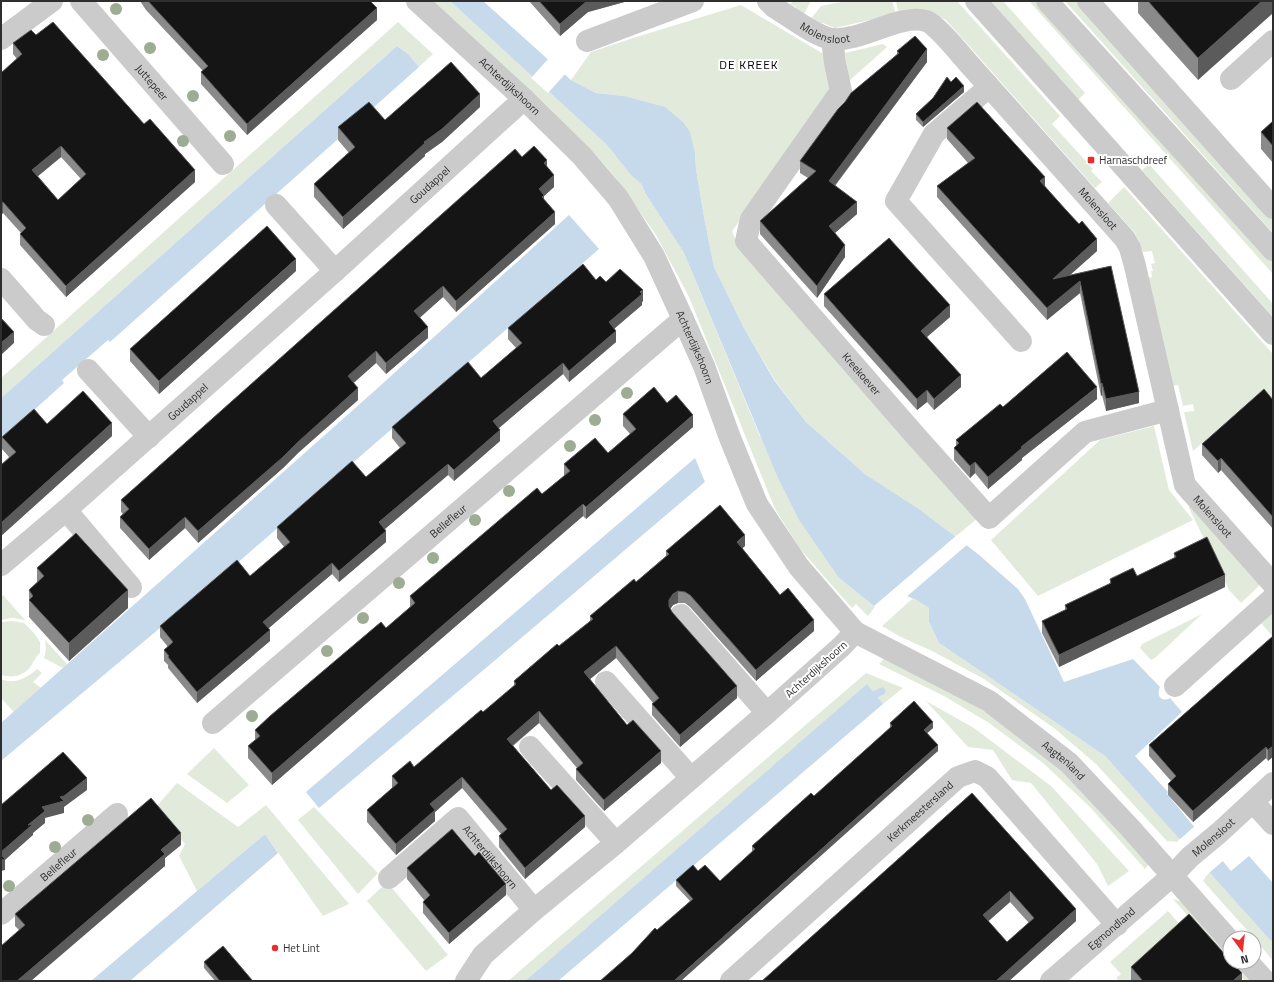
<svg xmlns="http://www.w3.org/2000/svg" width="1274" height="982" font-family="'Titillium Web',sans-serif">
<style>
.green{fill:#e2ebdb}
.water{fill:#c6daec}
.pier{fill:#fff}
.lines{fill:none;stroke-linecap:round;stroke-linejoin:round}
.stream{stroke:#c6daec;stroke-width:7}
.minor{stroke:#cbcbcb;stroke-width:22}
.tree{fill:#9dad93}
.wall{fill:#8a8a8a;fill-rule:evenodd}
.shaded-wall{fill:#5b5b5b}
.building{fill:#151515;stroke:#5b5b5b;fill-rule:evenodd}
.poi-dot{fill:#e92e2b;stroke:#fff;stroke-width:1.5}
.labels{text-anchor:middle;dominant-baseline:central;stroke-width:4;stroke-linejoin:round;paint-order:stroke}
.street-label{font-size:11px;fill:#2e2e2e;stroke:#fff}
.poi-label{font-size:11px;fill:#2e2e2e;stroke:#fff;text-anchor:start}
.neighbourhood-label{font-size:12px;letter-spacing:1px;fill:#000;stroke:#fff}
</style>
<rect width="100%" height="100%" fill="#fff"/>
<g class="green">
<polygon points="428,1 450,1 607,145 630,174 642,185 645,193 684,253 759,434 839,578 875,607 868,616 856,604 852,608 800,549 775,509 689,297 656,235 616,178 596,155"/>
<polygon points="793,1 811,1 803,16 795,12 796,7 790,4"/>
<polygon points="846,1 892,1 896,14 835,28 823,23 820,24 810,20 821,6"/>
<path d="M896 1H957L1060 116 1052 124 1093 169 1091 171 1102 182 1095 188 946 20C928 11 919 6 898 11Z"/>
<polygon points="991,1 1003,1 1085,93 1078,100"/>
<polygon points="1029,1 1043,1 1273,258 1273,274"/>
<polygon points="1065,1 1081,1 1273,216 1273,233"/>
<polygon points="741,5 827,56 833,83 816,118 732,231 739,249 978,518 955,537 919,509 865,474 806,422 774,379 744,328 714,267 704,217 696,169 695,153 624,96 596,93 571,80 591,52 633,38"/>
<polygon points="398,22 433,54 419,67 408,54 397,46 1,398 1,378"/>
<polygon points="883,44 887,47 849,81 845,53"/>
<polygon points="1149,164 1273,304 1273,317 1142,170"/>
<polygon points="1124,187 1273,354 1273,404 1261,391 1193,451 1184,412 1194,411 1193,404 1183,406 1178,385 1173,386 1148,278 1152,277 1151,271 1153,271 1151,264 1155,263 1152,251 1143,252 1135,233 1108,203"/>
<polygon points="1154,426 1169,490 1193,520 1038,596 991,540 1100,440"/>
<polygon points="1190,505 1261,584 1241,603 1229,590 1189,508"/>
<polygon points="3,595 25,620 12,618 1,620 1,598"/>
<polygon points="912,599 923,603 929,608 929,622 939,643 1105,756 1180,839 1177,842 1167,841 1096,764 1054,728 984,679 934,652 899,636 882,626"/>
<polygon points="1273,612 1273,637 1261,623"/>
<polygon points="1202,614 1155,658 1151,660 1140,648 1142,644"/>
<path d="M12 621 24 623 34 633 40 642V653C35 657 34 662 31 666 23 677 12 678 1 675V625L2 622Z"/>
<polygon points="45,640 67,664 63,668 44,658 46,649"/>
<polygon points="885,658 948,689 994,717 1049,757 1149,864 1145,869 1089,806 1043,763 989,723 944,696 879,664"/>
<path d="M37 669 42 673 33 682 41 688 14 712 1 698V679C14 685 27 678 37 669Z"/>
<polygon points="866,673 903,688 883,704 867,685 525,981 508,981"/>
<polygon points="926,701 974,728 1051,786 1129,871 1108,886 1097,864 1031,783 1012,780 993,750 968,747"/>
<polygon points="214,748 249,785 227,803 187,774"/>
<polygon points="177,783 238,827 266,805 349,904 323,916 265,834 197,891 179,856 185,844 155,808"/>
<polygon points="314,807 378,873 358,894 298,820"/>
<polygon points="1210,872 1273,943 1273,961 1254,938 1203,881 1206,876"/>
<polygon points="387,882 448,955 426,971 367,901"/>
<polygon points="1173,899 1183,902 1230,954 1230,962 1238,962 1255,981 1245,981"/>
<polygon points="1168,911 1189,935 1136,981 1119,981 1116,978 1121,974 1110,962"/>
</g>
<g class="water">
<path d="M450 1H483L571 80 596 93 624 96 665 107 683 122 690 132 695 153 696 169 704 217 714 267 744 328 774 380 806 422 865 474 919 509 978 554 1018 589 1025 599 1064 682 1133 659 1160 687C1156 695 1161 703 1170 698L1182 712 1135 756 1168 792 1167 794 1231 871 1249 856 1273 883V943L1105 756 939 643 929 622V608C923 603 907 595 900 594 892 594 882 603 875 607L839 578 799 520 778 478 684 253 645 193 642 185 630 174 607 145Z"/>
<polygon points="397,46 408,54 419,67 110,342 108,340 62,380 64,383 1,440 1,398"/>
<polygon points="569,215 599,249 227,572 1,761 1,723 371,394"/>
<polygon points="695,458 705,482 474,678 319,808 306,792"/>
<polygon points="867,684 883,704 558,981 525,981"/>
<polygon points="265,834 278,853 130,981 91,981 197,891"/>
</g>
<g class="pier">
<polygon points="549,58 566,73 548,93 531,78"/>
<polygon points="957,535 968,544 905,598 900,596 893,598 876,609 874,606"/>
<polygon points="1196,825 1224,860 1208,874 1178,841"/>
</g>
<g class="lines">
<polyline class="stream" points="868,698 882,691"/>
<g class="minor">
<path id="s1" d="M81 1 223 164"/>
<path id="s2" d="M417 1 524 99 582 156 618 198 654 256 683 319 704 366 730 438 757 504 799 567 855 632 842 646 767 713 616 843 534 910 483 955 466 981"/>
<path id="s3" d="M768 1 774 7C789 16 816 37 832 39 861 42 900 13 926 21 936 24 961 55 969 64 1021 122 1073 180 1125 239L1130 248 1135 266 1185 485 1273 584"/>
<polyline points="976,1 1273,334"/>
<polyline points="1047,1 1273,250"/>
<polyline points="1088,1 1273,208"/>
<polyline points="1,39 52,1"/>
<path id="s4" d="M832 39 835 63 841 91 751 219 746 241 914 434 989 518 1085 432 1168 410"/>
<polyline points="587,41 693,1"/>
<polyline points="1231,79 1273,41"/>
<polyline points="989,87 934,134 896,201 1021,341"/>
<polyline points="276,205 335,271"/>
<polyline points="1,279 37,320 44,325"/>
<polyline points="88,370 149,437"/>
<polyline points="66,510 131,587"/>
<path id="s5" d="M1 565 66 510 335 271 524 99"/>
<polyline points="681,615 767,713"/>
<path id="s6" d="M855 632 989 701 1069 763 1131 829 1230 941"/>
<polyline points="606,682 691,778"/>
<polyline points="1175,686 1273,598"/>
<path id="s7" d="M213 723 683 319"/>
<polyline points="530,747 616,843"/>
<polyline points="1253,802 1273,824"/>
<path id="s8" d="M389 878 458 818 534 910"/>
<path id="s9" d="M1 914 117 814"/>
<polyline points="1248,962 1265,981"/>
<path id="s10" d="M731 981 958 777 975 771 987 777 1117 925"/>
<path id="s11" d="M1051 981 1172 876 1190 857 1220 832 1273 783"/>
</g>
</g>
<g class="tree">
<circle cx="116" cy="9" r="6"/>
<circle cx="150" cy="48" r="6"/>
<circle cx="103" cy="55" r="6"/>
<circle cx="193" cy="96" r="6"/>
<circle cx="230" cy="136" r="6"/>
<circle cx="183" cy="141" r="6"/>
<circle cx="627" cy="393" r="6"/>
<circle cx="595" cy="420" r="6"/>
<circle cx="570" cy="446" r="6"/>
<circle cx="509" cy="491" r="6"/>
<circle cx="475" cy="520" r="6"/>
<circle cx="433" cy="558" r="6"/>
<circle cx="399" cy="583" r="6"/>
<circle cx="363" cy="618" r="6"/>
<circle cx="327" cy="651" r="6"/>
<circle cx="252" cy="716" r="6"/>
<circle cx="88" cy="820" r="6"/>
<circle cx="55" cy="847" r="6"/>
<circle cx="9" cy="886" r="6"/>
</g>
<g class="wall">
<polygon points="140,1 370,1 377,20 247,135 201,84 201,72 203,71 146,10"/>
<polygon points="529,1 628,1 588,12 560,36"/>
<polygon points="1138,1 1273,1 1198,80 1138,13"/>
<path d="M36 35 195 182 66 297 20 245V234L21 233 3 213 1 215V73L17 59 13 54V43ZM61 157 81 179 58 200 38 176Z"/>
<polygon points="897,51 927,62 835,186 857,214 835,233 845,257 817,298 760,234 760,221 808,178 800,173 800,161 897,54"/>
<polygon points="951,82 964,92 923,127 916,120 916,114"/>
<polygon points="480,107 442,142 425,154 425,156 343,229 314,197 314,184 349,153 338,140 338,127 385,120"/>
<polygon points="1273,121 1273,163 1261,149 1261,132"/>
<polygon points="947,128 1045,186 1097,251 1070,275 1111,266 1139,403 1106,411 1102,395 1101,396 1080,293 1047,320 937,197 937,186 968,163 947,139"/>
<polygon points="522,157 547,167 554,187 544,196 544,200 555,224 456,312 443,297 420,317 428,338 386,374 376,363 353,383 358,400 298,453 283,468 198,543 185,528 149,560 120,528 120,517 123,514 121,512 121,500"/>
<polygon points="296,271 159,394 130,361 130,349"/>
<polygon points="596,280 606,282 643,301 642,302 642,305 614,329 616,342 569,382 563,374 528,403 499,428 500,441 454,481 448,475 385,529 386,542 339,582 332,574 298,603 269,628 270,641 197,703 168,668 168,665 164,661 164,650 168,647 160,637 160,626 250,576 284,547 277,538 277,527 366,477 400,448 392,438 392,427 481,378 516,348 508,339 508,328"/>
<polygon points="824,294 950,317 927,337 961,387 934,410 927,402 917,410 824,306"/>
<polygon points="1097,399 1022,458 1022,460 988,489 975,473 970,478 954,460 954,448 956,446 956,440 1003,407"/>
<polygon points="1273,400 1273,529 1221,470 1218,473 1202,455 1202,444"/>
<polygon points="667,403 693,427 586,519 583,516 272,785 248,758 248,746 255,740 255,730 386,628 410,607 410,596 542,494 564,476 564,464 608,453 630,434 623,426 623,414"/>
<polygon points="47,424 112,436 1,536 1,465 9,457 2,449 2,437"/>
<polygon points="745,546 742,548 780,595 814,631 756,681 690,607 685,603 678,603 673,605 670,609 672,612 737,698 680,747 652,715 652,704 653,703 616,658 590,679 627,725 661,763 604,811 576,780 576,769 577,768 539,723 513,746 551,790 585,827 525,879 499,847 499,836 501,834 462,788 435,812 435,821 396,855 367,822 367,810 392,788 392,776 414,767 483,712 514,687 514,681 590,621 590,616 636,582 666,556 666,551"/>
<polygon points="1174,553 1225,587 1059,667 1042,633 1042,621 1065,610 1065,605 1110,584 1110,579 1137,576 1174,558"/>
<polygon points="37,568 128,608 69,661 29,617 29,590 37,583"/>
<polygon points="1273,636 1268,761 1266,758 1193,822 1168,795 1168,784 1171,781 1149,756 1149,745"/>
<polygon points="890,723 933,728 927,733 938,751 632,953 690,901 676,886 676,880 698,871 720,881 752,852 752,846 814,796 890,728"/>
<path d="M972 793 1076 921 1009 981H762ZM1010 902 1029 923 1007 942 988 921Z"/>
<polygon points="181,845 165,858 165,866 19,930 15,926 15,914"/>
<polygon points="407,868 506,895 449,944 423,913 423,902 424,900 407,879"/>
<polygon points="204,962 252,981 215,981 204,968"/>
<polygon points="1131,967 1242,981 1131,981"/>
</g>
<g class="shaded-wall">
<polygon points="587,1 628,1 588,12 560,36 560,24"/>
<polygon points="1262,1 1273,1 1273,13 1198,80 1198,58"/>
<polygon points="377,8 377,20 247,135 247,124"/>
<polygon points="927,49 927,62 829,193 829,181"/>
<polygon points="964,86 964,92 923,127 923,122"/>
<polygon points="480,94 480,107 442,142 425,154 425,156 343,229 343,217 424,142"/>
<polygon points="61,146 61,157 32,181 32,170"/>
<polygon points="547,160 547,172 544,163"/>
<polygon points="195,170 195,182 66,297 66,286"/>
<polygon points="554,175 554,187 544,196 544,207 539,189"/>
<polygon points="1045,177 1045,189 1040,181"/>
<polygon points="3,202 3,213 1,215 1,203"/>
<polygon points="857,202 857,214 829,238 829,226"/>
<polygon points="555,212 555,224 456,312 456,301"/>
<polygon points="1097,239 1097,251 1053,290 1053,279"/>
<polygon points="845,245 845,257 817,298 817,286"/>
<polygon points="296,259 296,271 159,394 159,381"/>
<polygon points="1080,281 1080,293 1047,320 1047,308"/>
<polygon points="443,286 443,297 414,323 414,311"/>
<polygon points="643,290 643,301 642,302 642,305 609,333 609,322"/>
<polygon points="950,305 950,317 921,342 921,331"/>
<polygon points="428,327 428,338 386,374 386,363"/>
<polygon points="616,331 616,342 569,382 569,371"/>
<polygon points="14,332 14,343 1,355 1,343"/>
<polygon points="376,351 376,363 348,388 348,376"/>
<polygon points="563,363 563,374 493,433 493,421"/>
<polygon points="961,375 961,387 934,410 934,399"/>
<polygon points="1102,383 1102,395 1101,396 1101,384"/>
<polygon points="1097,387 1097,399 1022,458 1022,460 988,489 988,477 1021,447"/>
<polygon points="358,388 358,400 298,453 283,468 198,543 198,531"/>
<polygon points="927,390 927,402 917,410 917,399"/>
<polygon points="1139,392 1139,403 1106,411 1106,399"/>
<polygon points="693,415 693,427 586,519 586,507"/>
<polygon points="112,423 112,436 1,536 1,523"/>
<polygon points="500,430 500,441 454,481 454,470"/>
<polygon points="1221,458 1221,470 1218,473 1218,461"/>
<polygon points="975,462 975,473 970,478 970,466"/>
<polygon points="448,464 448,475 379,534 379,522"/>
<polygon points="583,504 583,516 272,785 272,773"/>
<polygon points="185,517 185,528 149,560 149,549"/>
<polygon points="386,531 386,542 339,582 339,571"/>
<polygon points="745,535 745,546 737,553 737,542"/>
<polygon points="332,563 332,574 298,603 263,633 263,622 298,592"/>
<polygon points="1225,575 1225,587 1059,667 1059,655"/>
<polygon points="128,590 128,608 69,661 69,643"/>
<polygon points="678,591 678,603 673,605 669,611 669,600 673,594"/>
<polygon points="814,620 814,631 756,681 756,670"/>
<polygon points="270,630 270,641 197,703 197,692"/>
<polygon points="616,646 616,658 584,684 584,672"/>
<polygon points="737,686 737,698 680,747 680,735"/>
<polygon points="539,711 539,723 507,750 507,739"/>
<polygon points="933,722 933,728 924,736 924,730"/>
<polygon points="938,745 938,751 681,981 674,981"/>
<polygon points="1273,746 1273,757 1268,761 1268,750"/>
<polygon points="1266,747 1266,758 1193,822 1193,811"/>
<polygon points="661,751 661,763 604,811 604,800"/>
<polygon points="462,777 462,788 435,812 435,821 396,855 396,844 430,804"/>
<polygon points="87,778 87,790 64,807 64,813 45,818 45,823 33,833 33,835 5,860 5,870 1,871 1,852 28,825 42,807 60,797"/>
<polygon points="585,816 585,827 525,879 525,868"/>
<polygon points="181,833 181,845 165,858 165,866 31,981 17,981 161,850"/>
<polygon points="506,884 506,895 449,944 449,933"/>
<polygon points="1010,891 1010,902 983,926 983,915"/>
<polygon points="1076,909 1076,921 1009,981 996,981"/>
<polygon points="1242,973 1242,981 1233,981"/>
</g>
<g class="building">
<polygon points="148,1 370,1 377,8 247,124 201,72 208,66"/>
<polygon points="539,1 587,1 560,24"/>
<polygon points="1148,1 1262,1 1198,58"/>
<path d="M53 22 144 124 150 119 195 170 66 286 20 234 26 228 3 202 1 203V73L22 54 13 43 31 30 36 35ZM61 146 86 174 58 200 32 170Z"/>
<polygon points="915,36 927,49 829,181 857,202 829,226 845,245 817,286 760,221 816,171 800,161 838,109 845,102 851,93 899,53 897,51"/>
<polygon points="451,62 480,94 442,129 424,142 425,143 343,217 314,184 355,147 338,127 369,102 385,120"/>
<polygon points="947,77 951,82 956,77 964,86 923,122 916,114 933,98"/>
<polygon points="977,102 1045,177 1040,181 1066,210 1079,224 1082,221 1097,239 1053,279 1111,266 1139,392 1106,399 1102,383 1101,384 1080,281 1047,308 937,186 975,158 947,128"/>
<polygon points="1273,121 1273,146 1261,132"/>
<polygon points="534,146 547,160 544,163 554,175 539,189 544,195 542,197 555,212 456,301 443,286 414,311 428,327 386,363 376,351 348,376 358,388 298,442 283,457 198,531 185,517 149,549 120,517 129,509 121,500 515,149 522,157"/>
<polygon points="267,226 296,259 159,381 130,349"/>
<polygon points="889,238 950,305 921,331 961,375 934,399 927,390 917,399 824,294"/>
<polygon points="583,264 596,280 600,276 606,282 620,269 643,290 640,292 642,294 609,322 616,331 569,371 563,363 493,421 500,430 454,470 448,464 379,522 386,531 339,571 332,563 298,592 263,622 270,630 197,692 168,657 169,656 164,650 173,642 160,626 237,560 250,576 290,542 277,527 352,461 366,477 406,443 392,427 468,362 481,378 522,343 508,328"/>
<polygon points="1,318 14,332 1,343"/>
<polygon points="1067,352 1097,387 1021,447 1022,448 988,477 975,462 970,466 954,448 959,443 956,440 1000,404 1003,407"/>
<polygon points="654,387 667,403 676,395 693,415 586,507 583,504 272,773 248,746 260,736 255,730 270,716 381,622 386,628 415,603 410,596 537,488 542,494 570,471 564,464 595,438 608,453 636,429 623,414"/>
<polygon points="1264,389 1273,400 1273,517 1221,458 1218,461 1202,444"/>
<polygon points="83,391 112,423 1,523 1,465 16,452 2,437 34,409 47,424"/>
<polygon points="720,505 745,535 737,542 780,595 788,588 814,620 756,670 690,595 685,592 678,591 673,594 669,600 669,606 672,612 737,686 680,735 652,704 659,698 616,646 584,672 627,725 633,720 661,751 604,800 576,769 583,763 539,711 507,739 551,790 557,785 585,816 525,868 499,836 507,829 462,777 430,804 435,810 396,844 367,810 398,783 392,776 410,761 414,767 481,710 483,712 516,684 514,681 557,644 559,646 593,619 590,616 634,579 636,582 669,554 666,551"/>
<polygon points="76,533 128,590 69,643 29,600 33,596 29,590 44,576 37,568"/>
<polygon points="1207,537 1225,575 1059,655 1042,621 1067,609 1065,605 1111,583 1110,579 1133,568 1137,576 1176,557 1174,553"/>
<polygon points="1273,636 1273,746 1268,750 1266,747 1193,811 1168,784 1176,776 1149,745"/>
<polygon points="914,701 933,722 924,730 938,745 674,981 600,981 632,953 655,928 657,930 693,899 676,880 693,865 698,871 705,865 720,881 755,849 752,846 811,793 814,796 892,726 890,723"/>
<polygon points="63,752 87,778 64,796 60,797 64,801 42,807 45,811 28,825 33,824 1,852 1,805"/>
<path d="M972 793 1076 909 996 981H762ZM1010 891 1034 918 1007 942 983 915Z"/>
<polygon points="151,798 181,833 161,850 165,854 17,981 1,981 1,946 25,925 15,914"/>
<polygon points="452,829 475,856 479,852 506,884 449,933 423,902 430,895 407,868"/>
<polygon points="1,855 5,859 1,860"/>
<polygon points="1189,914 1230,960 1230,962 1232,962 1242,973 1233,981 1143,981 1131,967"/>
<polygon points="223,946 252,980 250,981 220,981 204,962"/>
</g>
<g class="poi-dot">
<rect x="1087" y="156" width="8" height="8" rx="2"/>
<circle cx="275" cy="948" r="4"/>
</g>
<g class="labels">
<g class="street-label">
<text stroke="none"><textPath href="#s3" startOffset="67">Molensloot</textPath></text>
<text stroke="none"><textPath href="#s1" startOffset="108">Juttepeer</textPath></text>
<text stroke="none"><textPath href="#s2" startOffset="126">Achterdijkshoorn</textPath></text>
<text stroke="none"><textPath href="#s5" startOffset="573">Goudappel</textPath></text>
<text stroke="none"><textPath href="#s3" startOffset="427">Molensloot</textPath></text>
<text stroke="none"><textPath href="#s2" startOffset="450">Achterdijkshoorn</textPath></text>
<text stroke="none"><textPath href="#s4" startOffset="408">Kreekoever</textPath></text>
<text stroke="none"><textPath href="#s5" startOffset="248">Goudappel</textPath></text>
<text stroke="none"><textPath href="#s3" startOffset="763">Molensloot</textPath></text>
<text stroke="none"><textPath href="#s7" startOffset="310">Bellefleur</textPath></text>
<text transform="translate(816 669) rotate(-42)">Achterdijkshoorn</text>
<text stroke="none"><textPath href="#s6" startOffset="246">Aagtenland</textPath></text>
<text stroke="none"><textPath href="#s10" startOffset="254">Kerkmeestersland</textPath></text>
<text stroke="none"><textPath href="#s11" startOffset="217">Molensloot</textPath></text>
<text stroke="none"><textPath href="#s8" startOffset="142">Achterdijkshoorn</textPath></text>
<text stroke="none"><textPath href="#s9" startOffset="76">Bellefleur</textPath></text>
<text stroke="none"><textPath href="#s11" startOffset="80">Egmondland</textPath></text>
</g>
<g class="poi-label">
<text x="1099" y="160">Harnaschdreef</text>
<text x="283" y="948">Het Lint</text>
</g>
<g class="neighbourhood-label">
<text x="749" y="64">DE KREEK</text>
</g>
</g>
<rect width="1274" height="982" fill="none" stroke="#2e2e2e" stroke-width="4"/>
<g transform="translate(1242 950) rotate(165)"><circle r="19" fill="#ffffff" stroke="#ababab"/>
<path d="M0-3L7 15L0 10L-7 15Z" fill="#e92e2b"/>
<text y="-6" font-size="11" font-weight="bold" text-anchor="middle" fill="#2e2e2e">N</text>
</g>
</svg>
